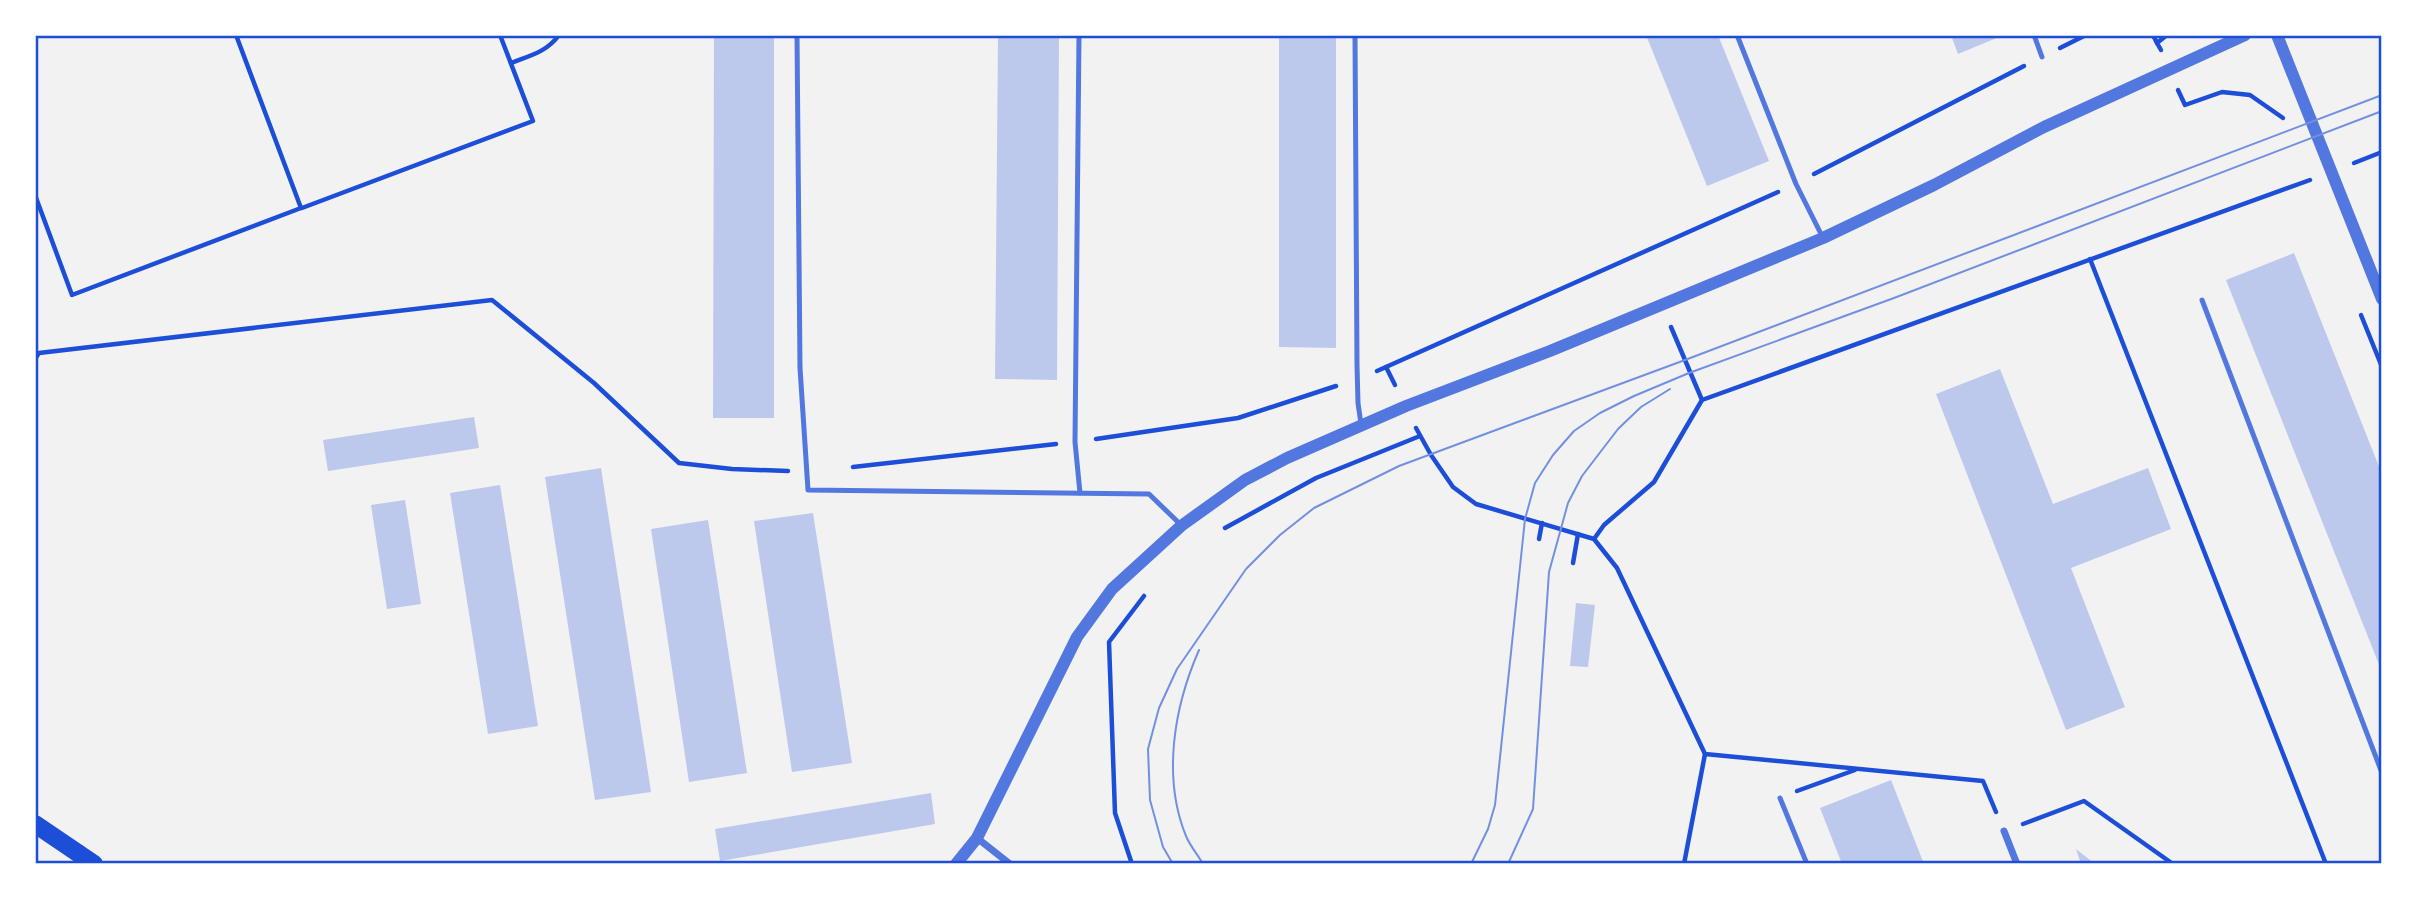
<svg xmlns="http://www.w3.org/2000/svg" width="2417" height="899" font-family="Roboto,sans-serif">
<style>
.building{fill:#bdc9ec}
.lines{fill:none;stroke-linecap:round;stroke-linejoin:round}
.path{stroke:#1d4ed8;stroke-width:4.5}
.service{stroke:#5277de;stroke-width:5}
.minor{stroke:#5277de;stroke-width:7}
.tertiary{stroke:#5277de;stroke-width:12}
.primary{stroke:#1d4ed8;stroke-width:18}
.tram{stroke:#7290e2;stroke-width:2}
.neatline{fill:none;stroke:#1d4ed8;stroke-width:2.5}
</style>
<rect width="100%" height="100%" fill="#f2f2f2"/>
<g class="building">
<polygon points="714,35 774,35 774,418 713,418"/>
<polygon points="998,35 1059,35 1057,380 995,379"/>
<polygon points="1279,35 1336,35 1336,348 1279,347"/>
<polygon points="1646,35 1718,35 1769,161 1707,186"/>
<polygon points="1951,35 2004,35 1958,54"/>
<polygon points="2294,253 2382,474 2382,672 2226,280"/>
<polygon points="2000,369 2053,504 2148,468 2171,529 2071,568 2125,707 2066,730 1936,394"/>
<polygon points="474,417 479,448 328,471 323,440"/>
<polygon points="601,468 651,792 595,800 545,477"/>
<polygon points="500,485 538,726 488,734 450,493"/>
<polygon points="405,500 421,604 387,609 371,505"/>
<polygon points="813,513 852,763 792,772 754,521"/>
<polygon points="708,520 747,773 689,782 651,529"/>
<polygon points="1576,603 1595,605 1588,667 1570,666"/>
<polygon points="1891,780 1924,864 1842,864 1820,808"/>
<polygon points="931,793 935,824 720,861 715,829"/>
<polygon points="2076,849 2095,864 2081,864"/>
</g>
<g class="lines">
<g class="path">
<polyline points="2153,35 2157,43"/>
<polyline points="2060,48 2086,35"/>
<polyline points="2161,50 2157,43 2167,35"/>
<path d="M511 63C529 56 547 52 559 35"/>
<polyline points="2178,90 2185,105 2222,92 2250,95 2283,118"/>
<polyline points="2354,163 2382,152"/>
<polyline points="1814,174 2024,66"/>
<polyline points="35,195 72,295 301,208 236,35"/>
<polyline points="302,208 533,121 500,35"/>
<polyline points="2090,259 2326,864"/>
<polyline points="2361,315 2382,367"/>
<polyline points="35,359 39,353 492,300 594,383 679,463 732,469 788,471"/>
<polyline points="1386,367 1395,385"/>
<polyline points="1377,371 1778,192"/>
<polyline points="1702,400 2310,180"/>
<polyline points="1416,428 1431,455 1453,487 1476,504 1594,539 1617,568 1705,754 1983,781 1996,812"/>
<polyline points="1096,439 1238,418 1336,386"/>
<polyline points="853,467 1056,444"/>
<polyline points="1225,528 1316,478 1420,436"/>
<polyline points="1539,539 1542,523"/>
<polyline points="1594,539 1604,525 1654,482 1702,400 1671,327"/>
<polyline points="1573,563 1578,534"/>
<polyline points="1797,791 1855,770"/>
<polyline points="2023,824 2084,801 2173,864"/>
<polyline points="1132,864 1115,813 1109,642 1144,596"/>
<polyline points="1684,864 1705,754"/>
</g>
<g class="service">
<polyline points="797,35 800,368 808,490 1149,494 1180,524"/>
<polyline points="1079,35 1075,442 1080,493"/>
<polyline points="1355,35 1357,365 1358,403 1361,424"/>
<polyline points="1737,35 1796,184 1823,238"/>
<polyline points="2034,35 2042,57"/>
<polyline points="2202,300 2382,773"/>
<polyline points="1780,798 1807,864"/>
</g>
<g class="minor">
<polyline points="2004,831 2017,864"/>
<polyline points="977,838 1010,864"/>
</g>
<g class="tertiary">
<polyline points="2277,35 2382,299"/>
<polyline points="956,864 977,838 1077,637 1112,589 1181,526 1245,480 1287,458 1406,406 1550,351 1823,238 1934,185 2044,127 2245,35"/>
</g>
<polyline class="primary" points="35,824 94,864"/>
<g class="tram">
<path d="M1199 650C1174 707 1162 777 1186 836 1190 846 1198 855 1203 864"/>
<polyline points="1173,864 1163,847 1150,800 1148,749 1159,708 1177,669 1246,569 1280,535 1314,508 1399,466 1685,360 2382,95"/>
<polyline points="1471,864 1488,829 1495,805 1525,519 1535,483 1553,455 1574,431 1600,413 1634,396 1689,373 1894,298 2382,111"/>
<polyline points="1508,864 1533,809 1549,572 1568,503 1582,476 1618,429 1641,407 1670,389"/>
</g>
</g>
<rect width="2417" height="899" fill="none" stroke="#ffffff" stroke-width="74"/>
<rect x="37" y="37" width="2343" height="825" class="neatline"/>
</svg>
